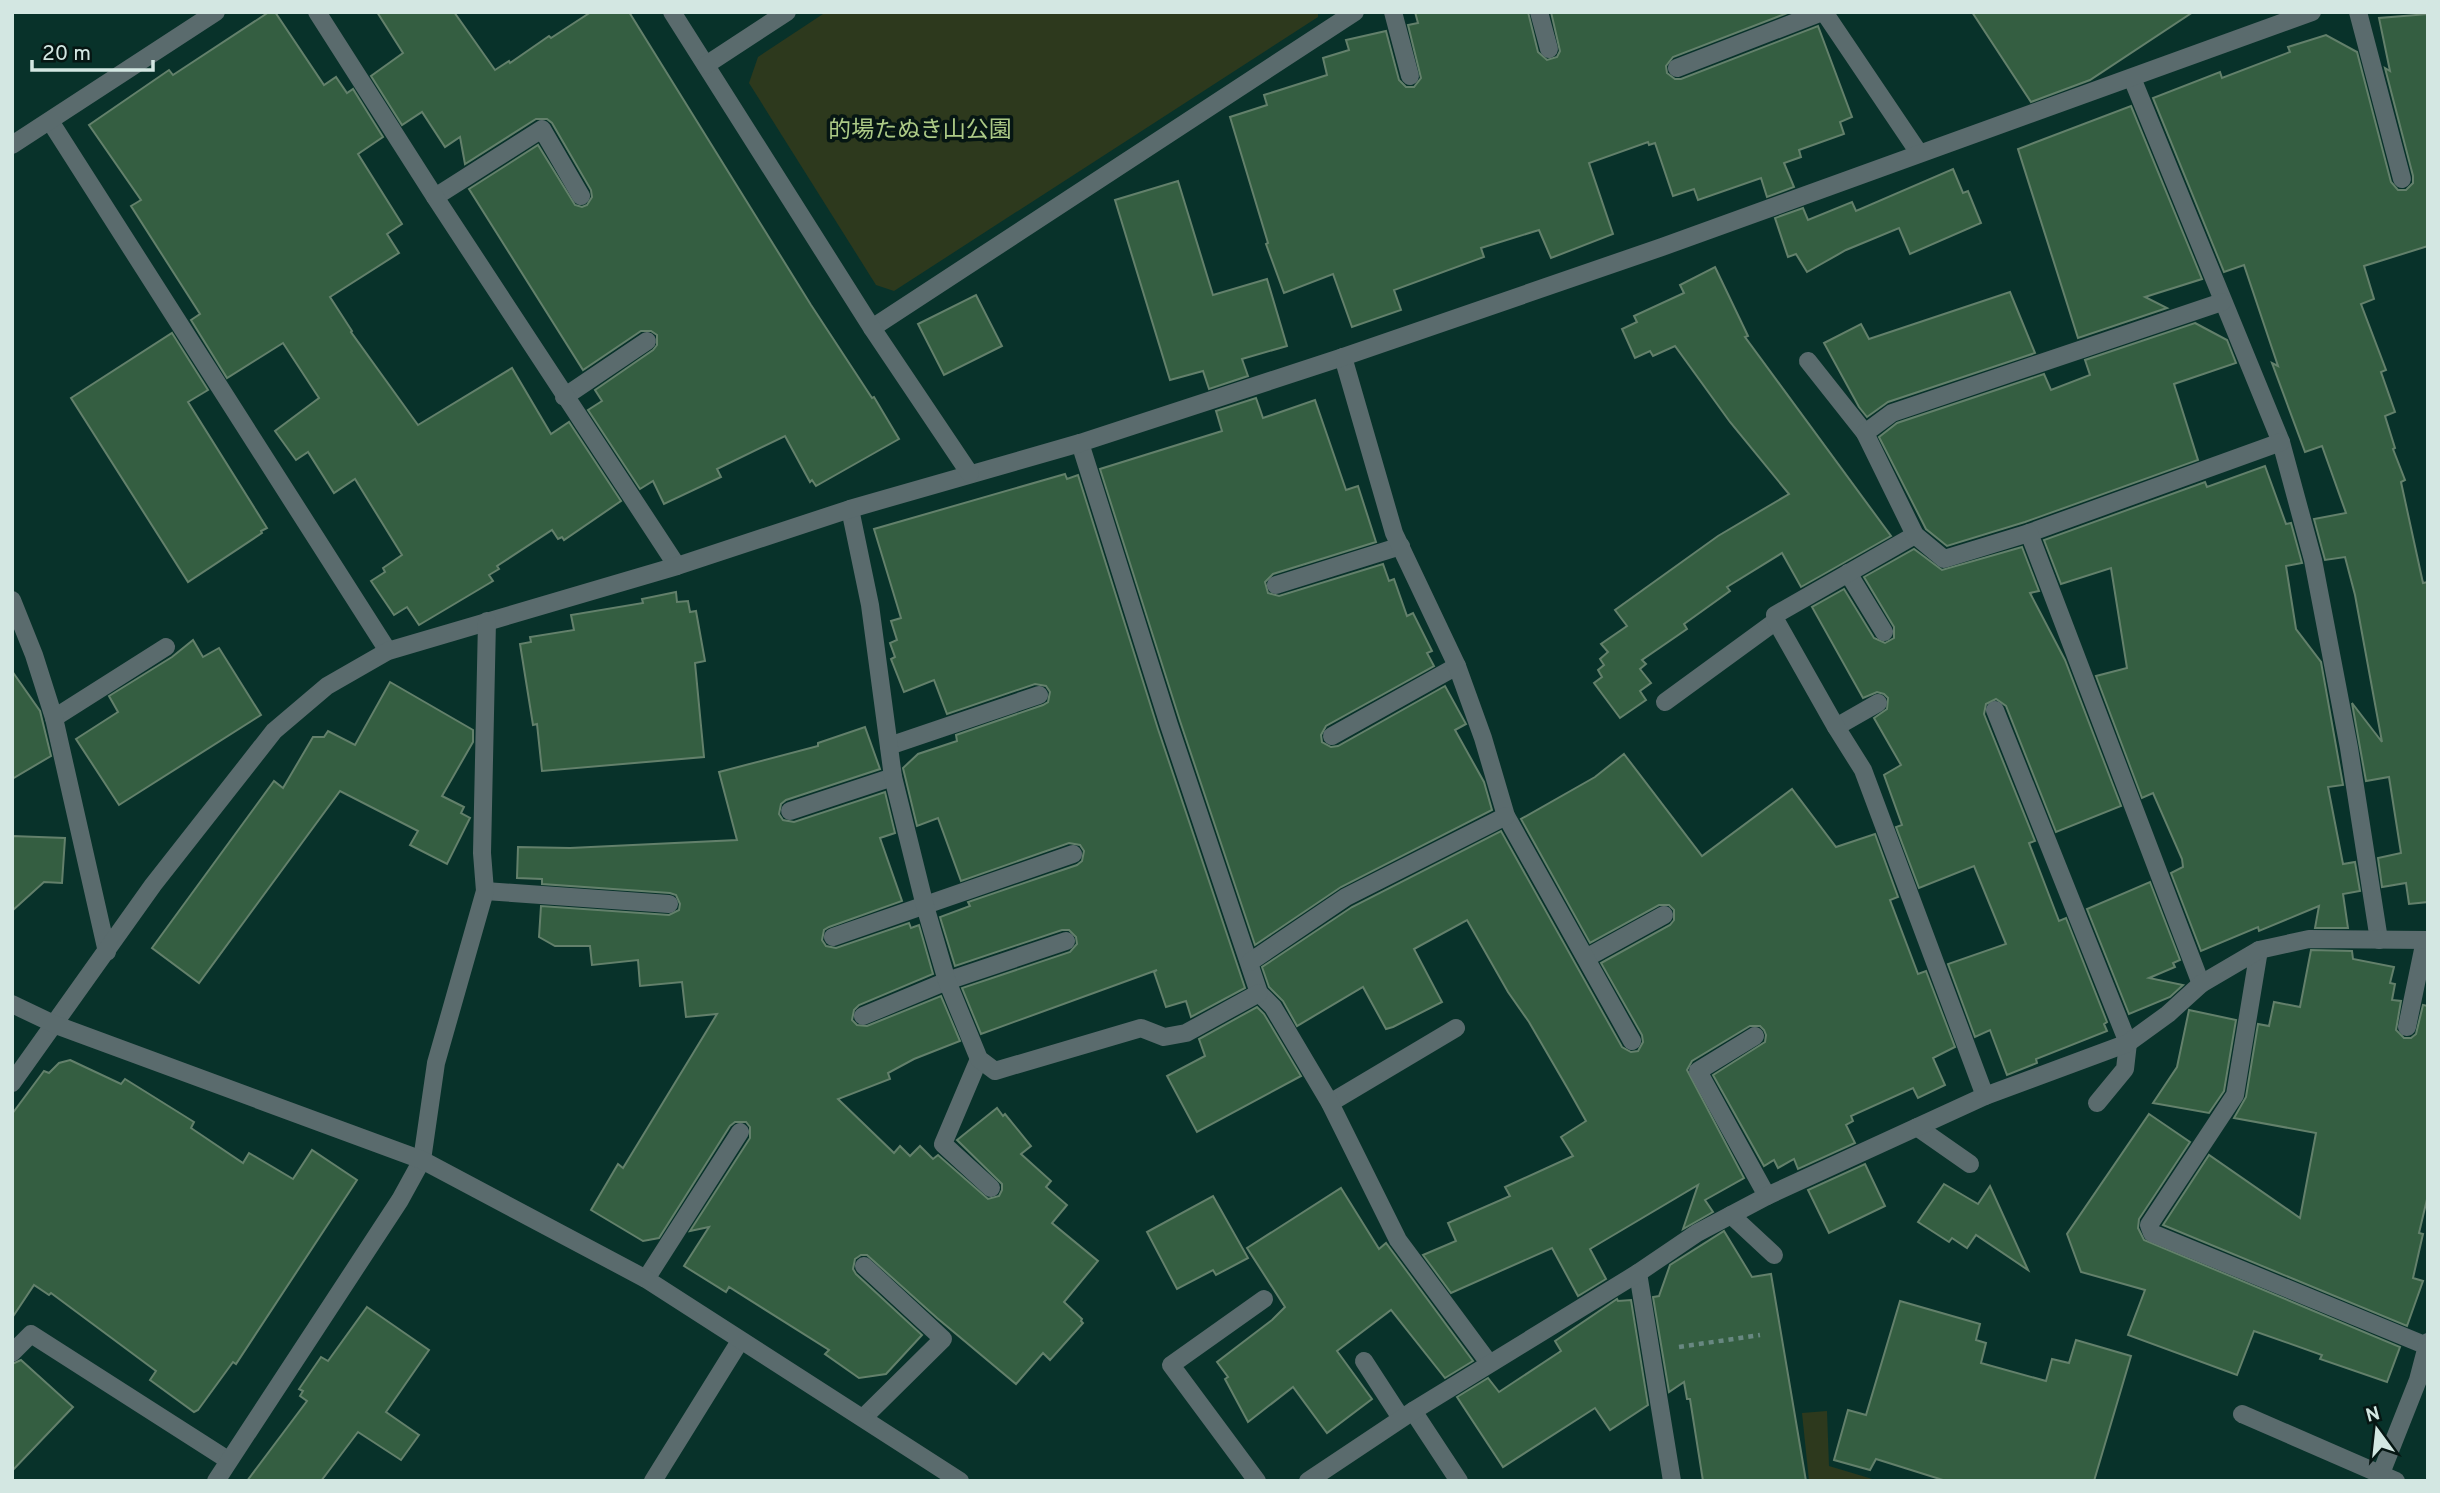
<svg xmlns="http://www.w3.org/2000/svg" width="2440" height="1493" font-family="Overpass,'Noto Sans JP',sans-serif">
<style>
.green{fill:#2d391d}
.building{fill:#345e41;stroke:#63806b;stroke-width:2}
.lines{fill:none;stroke-linecap:round;stroke-linejoin:round}
.path{stroke:#688881;stroke-width:4.5;stroke-dasharray:5 5;stroke-linecap:butt}
.service{stroke:#5a6b6d;stroke-width:18}
.minor{stroke:#5a6b6d;stroke-width:18}
.tertiary{stroke:#5a6b6d;stroke-width:18}
.labels{text-anchor:middle;dominant-baseline:central;stroke-width:7;stroke-linejoin:round;paint-order:stroke}
.park-label{font-size:23px;fill:#acca86;stroke:#061613}
</style>
<rect width="100%" height="100%" fill="#08322a"/>
<g class="green">
<polygon points="826,12 1318,12 1318,17 894,291 876,285 749,83 758,57"/>
<polygon points="1827,1411 1829,1466 1879,1481 1809,1481 1802,1413"/>
</g>
<g class="building">
<polygon points="269,12 275,12 324,85 336,77 347,93 353,89 383,137 358,154 402,224 387,234 399,253 330,297 352,331 351,332 418,425 512,368 551,434 569,422 621,501 564,540 562,537 558,539 552,530 497,566 499,569 489,575 493,581 419,625 407,607 394,615 371,581 385,572 383,568 402,555 355,479 334,493 308,452 296,460 275,431 319,398 283,343 227,378 191,320 200,314 131,206 141,200 89,125 169,70 173,75"/>
<polygon points="377,12 454,12 495,70 509,61 510,63 549,36 551,38 591,12 629,12 811,305 872,398 874,397 899,439 816,486 812,480 810,482 785,436 717,469 721,477 664,504 653,481 640,489 588,410 602,401 595,390 653,350 657,345 657,335 651,331 641,331 583,370 469,189 538,145 575,205 582,207 587,205 592,197 591,190 552,123 547,119 536,119 465,164 460,137 445,147 422,112 402,125 371,76 403,53"/>
<polygon points="1415,12 1528,12 1538,52 1547,60 1557,57 1560,51 1551,12 1790,12 1673,57 1666,66 1667,73 1675,79 1681,79 1818,26 1852,117 1840,122 1844,134 1799,150 1801,157 1784,163 1794,187 1767,197 1761,178 1698,200 1694,189 1673,196 1655,143 1649,145 1648,142 1589,163 1613,234 1551,258 1539,230 1481,248 1484,257 1394,290 1401,310 1352,327 1333,274 1284,293 1266,244 1268,243 1230,117 1267,105 1264,95 1327,75 1323,58 1349,50 1346,40 1386,31 1399,80 1406,87 1414,87 1421,78 1408,25 1418,23"/>
<polygon points="1972,12 2193,12 2090,80 2031,102"/>
<polygon points="2428,14 2428,246 2364,266 2374,299 2361,304 2386,370 2381,372 2395,412 2385,416 2395,448 2393,449 2405,480 2401,482 2423,583 2428,582 2428,902 2409,904 2406,883 2382,887 2378,858 2401,853 2389,777 2366,781 2352,703 2382,742 2355,595 2345,557 2325,560 2314,519 2346,513 2322,446 2305,452 2272,363 2278,366 2244,265 2224,272 2153,98 2220,72 2222,78 2290,52 2288,47 2326,35 2357,52 2391,182 2398,190 2406,190 2413,183 2413,176 2385,68 2390,71 2379,18"/>
<polygon points="2131,106 2202,279 2145,297 2167,308 2078,338 2018,149"/>
<polygon points="1953,169 1963,193 1968,191 1981,223 1910,254 1899,228 1846,250 1807,272 1796,254 1788,257 1775,218 1803,208 1808,220 1852,202 1856,211"/>
<polygon points="1178,181 1213,295 1267,279 1287,346 1242,359 1248,376 1209,389 1203,371 1170,380 1115,200"/>
<polygon points="1715,267 1748,336 1745,337 1891,536 1801,587 1782,553 1727,587 1730,591 1684,624 1687,629 1642,660 1646,664 1640,669 1651,683 1640,691 1646,700 1620,718 1594,683 1602,677 1598,670 1604,665 1600,659 1608,652 1601,644 1627,626 1615,610 1718,536 1789,494 1730,422 1675,346 1653,356 1650,351 1635,358 1622,329 1637,322 1634,316 1684,293 1680,285"/>
<polygon points="2010,292 2035,353 1888,402 1867,417 1859,407 1824,343 1861,324 1869,339"/>
<polygon points="976,295 1002,346 944,375 918,324"/>
<polygon points="2195,323 2227,340 2236,363 2174,384 2198,460 2025,522 1947,546 1926,529 1879,437 1897,423 2044,374 2051,390 2090,375 2085,360"/>
<polygon points="172,333 208,390 188,402 267,528 261,531 262,533 188,582 71,398"/>
<polygon points="1256,398 1263,418 1315,400 1346,490 1358,486 1376,542 1273,574 1265,582 1268,593 1279,596 1383,564 1389,581 1394,579 1407,616 1413,613 1432,651 1427,653 1434,666 1326,726 1321,735 1322,742 1331,747 1338,746 1445,686 1466,724 1455,730 1484,782 1492,810 1341,887 1255,945 1180,721 1100,469 1222,431 1216,411"/>
<polygon points="2265,466 2286,524 2291,523 2302,563 2286,566 2296,629 2321,662 2343,785 2328,787 2343,864 2355,862 2360,891 2343,894 2348,928 2315,928 2319,906 2259,931 2258,927 2201,951 2171,873 2183,867 2182,859 2153,793 2142,798 2096,676 2127,668 2111,568 2061,584 2044,540 2205,482 2207,487"/>
<polygon points="1065,474 1067,479 1078,475 1158,729 1245,988 1191,1017 1186,1001 1166,1007 1154,972 1157,970 981,1034 962,988 1070,952 1077,944 1076,937 1069,930 1062,930 955,966 940,917 970,906 968,902 1077,865 1082,861 1084,851 1080,845 1069,843 961,881 938,818 917,826 903,768 918,754 957,741 956,735 1043,705 1048,702 1050,692 1046,686 1035,684 947,714 934,680 904,692 891,659 895,657 890,643 897,640 891,621 901,618 874,529"/>
<polygon points="2022,547 2039,591 2030,593 2065,660 2121,806 2056,832 2006,706 1996,699 1986,704 1984,714 2035,841 2029,843 2059,921 2066,918 2107,1022 2104,1024 2107,1031 2036,1059 2037,1063 2007,1075 1990,1030 1975,1037 1948,964 2006,944 1974,866 1919,888 1896,827 1902,825 1884,775 1901,765 1874,718 1887,709 1888,698 1884,694 1877,692 1863,698 1812,607 1844,589 1874,638 1885,643 1894,638 1894,627 1864,577 1914,549 1942,570"/>
<polygon points="676,592 677,602 688,601 690,612 696,611 705,661 695,663 704,757 542,771 537,724 533,725 520,644 531,642 530,637 574,630 571,615 643,603 642,599"/>
<polygon points="193,640 203,657 219,648 261,715 119,805 76,739 118,712 109,696 172,657"/>
<polygon points="12,671 40,711 51,756 12,779"/>
<polygon points="390,682 473,730 473,742 442,796 464,807 461,813 470,818 447,864 410,845 418,831 340,791 199,983 152,948 274,781 283,788 313,737 324,737 328,731 355,745"/>
<polygon points="865,727 880,769 786,800 781,804 779,814 783,820 794,822 885,792 895,833 880,838 902,901 829,927 824,930 822,940 826,946 836,948 909,923 911,928 919,925 933,974 859,1005 854,1010 852,1020 857,1025 867,1026 941,996 960,1041 914,1059 888,1073 890,1079 838,1099 894,1153 900,1146 910,1156 920,1146 933,1159 938,1155 988,1199 999,1196 1002,1190 1002,1184 957,1140 997,1108 1003,1116 1005,1114 1031,1146 1021,1154 1051,1181 1046,1187 1067,1205 1052,1223 1098,1261 1064,1302 1082,1319 1081,1321 1083,1323 1050,1360 1043,1353 1016,1384 937,1318 867,1255 861,1255 855,1259 853,1269 856,1274 922,1335 886,1374 859,1378 825,1354 829,1350 729,1287 726,1292 684,1266 709,1227 690,1231 750,1138 750,1127 746,1122 735,1122 730,1126 659,1238 643,1241 591,1210 618,1164 623,1168 717,1014 686,1017 682,982 640,986 638,960 592,965 590,946 555,946 539,937 541,906 669,915 679,910 680,904 676,895 670,893 542,884 542,879 517,878 518,847 570,848 737,840 719,772 818,746 818,743"/>
<polygon points="1624,754 1702,856 1792,789 1836,847 1875,834 1898,897 1890,900 1918,974 1926,971 1955,1047 1933,1058 1945,1085 1918,1098 1913,1088 1851,1116 1853,1121 1846,1125 1855,1143 1798,1169 1794,1159 1778,1168 1774,1160 1764,1166 1713,1075 1765,1042 1766,1035 1764,1030 1760,1026 1750,1026 1692,1061 1687,1070 1744,1178 1705,1200 1713,1212 1683,1229 1698,1185 1595,1246 1590,1249 1606,1279 1578,1296 1552,1248 1451,1293 1423,1255 1456,1241 1448,1223 1510,1196 1505,1187 1573,1156 1561,1137 1586,1121 1568,1089 1529,1022 1508,992 1467,920 1414,949 1442,1002 1393,1027 1386,1029 1363,987 1297,1026 1283,1001 1269,987 1262,967 1352,907 1501,831 1622,1047 1631,1052 1638,1051 1643,1042 1642,1035 1601,963 1670,925 1674,920 1674,910 1669,905 1659,905 1590,943 1521,819 1595,777"/>
<polygon points="12,836 65,838 62,883 44,882 12,911"/>
<polygon points="2150,882 2180,960 2173,963 2175,967 2149,978 2183,985 2170,997 2129,1014 2087,909"/>
<polygon points="2311,950 2352,951 2353,959 2394,967 2390,983 2395,984 2392,1000 2401,1001 2396,1030 2404,1038 2411,1038 2416,1034 2423,1005 2428,1006 2428,1195 2419,1233 2423,1234 2413,1278 2423,1281 2407,1326 2163,1225 2209,1155 2300,1218 2316,1133 2234,1118 2246,1097 2258,1024 2269,1026 2274,1002 2300,1007"/>
<polygon points="1257,1007 1264,1014 1301,1076 1197,1132 1167,1076 1205,1056 1199,1039"/>
<polygon points="2189,1010 2236,1020 2224,1091 2209,1113 2153,1103 2177,1067"/>
<polygon points="70,1060 121,1084 125,1079 194,1122 191,1128 243,1163 249,1153 293,1179 312,1150 357,1180 236,1364 233,1362 198,1410 194,1412 150,1380 156,1371 51,1293 49,1295 34,1285 12,1318 12,1114 44,1071 49,1073 59,1063"/>
<polygon points="2149,1114 2190,1142 2139,1219 2138,1228 2144,1240 2400,1347 2387,1382 2320,1359 2322,1355 2254,1331 2237,1375 2128,1335 2145,1290 2081,1272 2067,1234"/>
<polygon points="1865,1164 1885,1206 1829,1233 1808,1190"/>
<polygon points="1944,1184 1978,1204 1990,1186 2028,1270 1976,1235 1967,1248 1952,1238 1949,1242 1918,1222"/>
<polygon points="1341,1188 1379,1249 1386,1243 1473,1361 1445,1378 1391,1310 1337,1351 1372,1399 1327,1433 1293,1387 1248,1422 1225,1379 1228,1377 1217,1362 1272,1320 1285,1307 1247,1248"/>
<polygon points="1213,1196 1248,1258 1216,1275 1213,1270 1177,1289 1147,1232"/>
<polygon points="1724,1231 1752,1277 1771,1274 1806,1481 1703,1481 1690,1399 1687,1399 1684,1382 1669,1392 1653,1297 1659,1296 1670,1265"/>
<polygon points="1617,1299 1618,1301 1631,1300 1648,1405 1610,1430 1595,1408 1503,1467 1457,1397 1488,1378 1499,1392 1561,1351 1555,1341"/>
<polygon points="1900,1301 1980,1324 1976,1340 1986,1343 1981,1363 2046,1381 2052,1359 2069,1363 2076,1340 2131,1356 2094,1481 1946,1481 1876,1459 1870,1470 1834,1460 1848,1410 1866,1415"/>
<polygon points="367,1307 429,1350 386,1412 419,1435 401,1460 358,1432 321,1481 247,1481 307,1401 300,1396 303,1391 299,1389 321,1357 328,1361"/>
<polygon points="21,1360 73,1407 12,1471 12,1364"/>
</g>
<g class="lines">
<polyline class="path" points="1679,1347 1760,1335"/>
<g class="service">
<polyline points="1393,12 1410,76"/>
<polyline points="1539,12 1549,49"/>
<polyline points="2358,12 2402,179"/>
<polyline points="1677,68 1822,12"/>
<polyline points="435,197 542,129 581,196"/>
<polyline points="1808,361 1865,433"/>
<polyline points="564,397 647,341"/>
<polyline points="1848,573 1884,632"/>
<polyline points="1276,585 1401,546"/>
<polyline points="1665,702 1776,621"/>
<polyline points="1995,710 2128,1043 2125,1069 2097,1103"/>
<polyline points="54,718 166,647"/>
<polyline points="1836,727 1878,703"/>
<polyline points="1332,736 1457,666"/>
<polyline points="889,746 1039,695"/>
<polyline points="790,811 893,777"/>
<polyline points="485,891 669,904"/>
<polyline points="833,937 1073,854"/>
<polyline points="1586,958 1664,915"/>
<polyline points="863,1016 947,981 1066,941"/>
<polyline points="2407,1027 2425,940"/>
<polyline points="1755,1036 1698,1071 1767,1196"/>
<polyline points="979,1059 943,1144 991,1188"/>
<polyline points="1330,1103 1456,1028"/>
<polyline points="1917,1127 1970,1164"/>
<polyline points="1731,1215 1774,1255"/>
<polyline points="1638,1273 1672,1481"/>
<polyline points="646,1279 740,1132"/>
<polyline points="1364,1361 1401,1418"/>
<polyline points="1413,1411 1459,1481"/>
<polyline points="2242,1414 2396,1481"/>
<polyline points="864,1417 943,1339 864,1266"/>
<polyline points="653,1481 740,1341"/>
<polyline points="1257,1481 1171,1365 1264,1299"/>
</g>
<g class="minor">
<polyline points="317,12 435,197 677,566"/>
<polyline points="1824,12 1919,153"/>
<polyline points="2132,78 2281,442 2313,560 2349,748 2379,940"/>
<polyline points="50,121 388,651"/>
<polyline points="12,145 216,12"/>
<polyline points="872,328 1355,12"/>
<polyline points="1343,357 1394,533 1457,666 1483,738 1506,816 1632,1041"/>
<polyline points="1080,443 1169,725 1259,993 1273,1007 1330,1103 1398,1240 1489,1363"/>
<polyline points="850,509 870,605 893,777 925,906 947,981 979,1059 995,1071 1141,1028 1164,1037 1186,1033 1259,993"/>
<polyline points="2029,533 2281,442"/>
<polyline points="1915,535 1775,615 1776,621 1836,727 1863,770 1985,1096"/>
<polyline points="12,600 34,655 54,718 107,952"/>
<polyline points="2259,950 2235,1095 2149,1225 2152,1233 2427,1346"/>
<polyline points="1250,962 1346,897 1506,816"/>
<polyline points="2201,984 2029,533 1944,559 1915,535 1865,433 1892,413 2222,302"/>
<polyline points="12,1083 153,885 274,731 327,686 388,651 677,566 850,509 1080,443 1343,357 1662,247 2312,12"/>
<polyline points="12,1353 31,1334 228,1460"/>
<polyline points="216,1481 400,1200 422,1160 436,1063 485,891 482,853 487,621"/>
<polyline points="1308,1481 1413,1411 1638,1273 1697,1233 1767,1196 1985,1096 2128,1043 2168,1014 2201,984 2259,950 2309,939 2428,940"/>
<polyline points="2378,1481 2418,1380 2428,1342"/>
</g>
<g class="tertiary">
<polyline points="672,12 872,328 970,474"/>
<polyline points="706,65 787,12"/>
<polyline points="12,1004 56,1025 422,1160 646,1279 960,1481"/>
</g>
</g>
<g class="labels">
<g class="park-label">
<text x="920" y="131">的場たぬき山公園</text>
</g>
</g>
<rect width="2440" height="1493" fill="none" stroke="#d3e7e2" stroke-width="28"/>
<g transform="translate(2377 1430) rotate(345)" stroke="#061613" stroke-width="5" paint-order="stroke">
<path d="M0-5L12 26L0 18L-12 26Z" fill="#d3e7e2"/>
<text y="-10" font-size="19" font-weight="bold" text-anchor="middle" fill="#d3e7e2">N</text>
</g>
<path d="M32 60v10h121v-10" fill="none" stroke="#d3e7e2" stroke-width="3.5"/>
<text x="42" y="60" font-size="21" fill="#d3e7e2" stroke="#061613" stroke-width="5" paint-order="stroke">20 m</text>
</svg>
